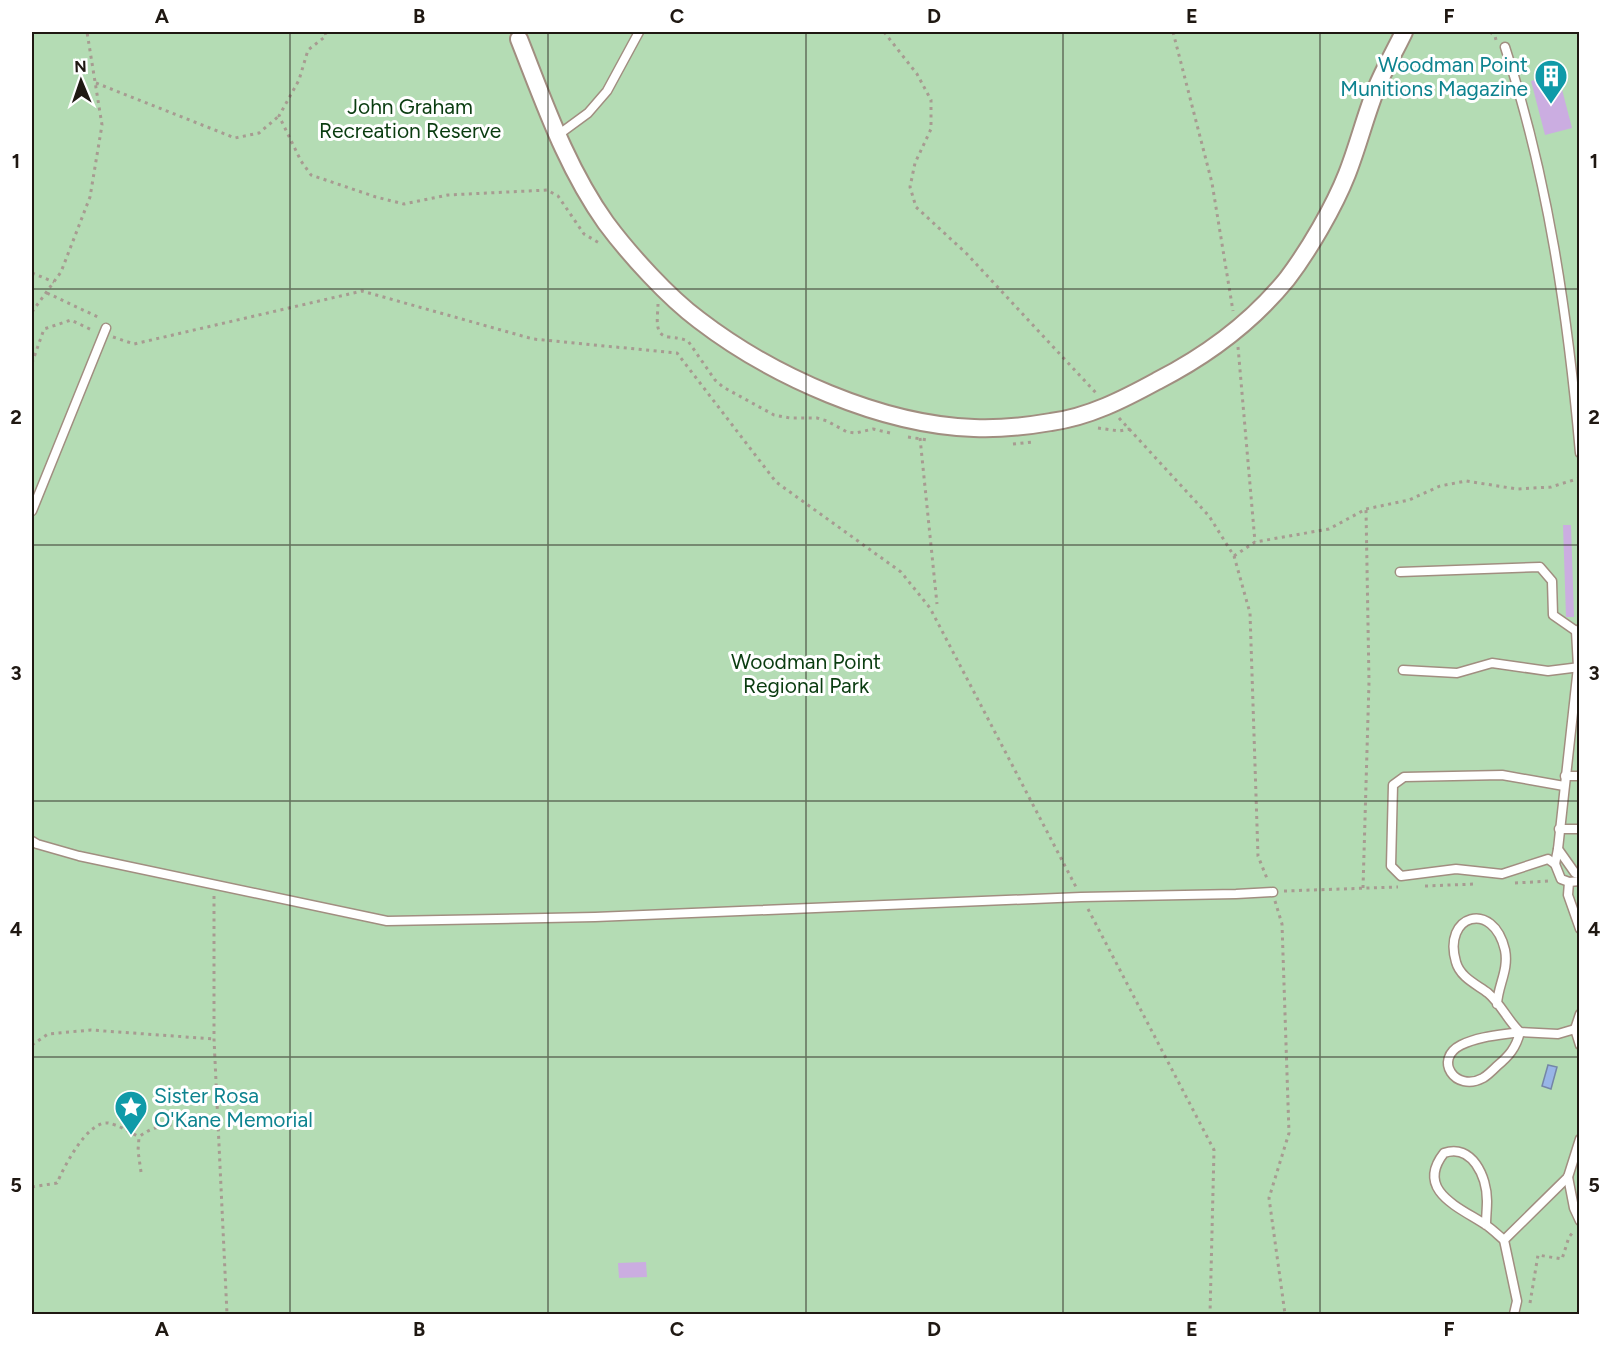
<svg xmlns="http://www.w3.org/2000/svg" width="1611" height="1346" font-family="Figtree,sans-serif">
<style>
.green{fill:#b4dcb4}
.water{fill:#98b5e7;stroke:#7486a7;stroke-width:1.5}
.building{fill:#cbade1}
.lines{fill:none;stroke-linecap:round;stroke-linejoin:round}
.lane-casing{stroke:#a18e80;stroke-width:11}
.street-casing{stroke:#a18e80;stroke-width:20}
.path{stroke:#a79b91;stroke-width:3;stroke-dasharray:3 4.5;stroke-linecap:butt}
.lane{stroke:#fff;stroke-width:8}
.street{stroke:#fff;stroke-width:16}
.grid{fill:none;stroke:#1f1812;stroke-width:1.5;stroke-opacity:0.55}
.labels{text-anchor:middle;dominant-baseline:central;stroke-width:6;stroke-linejoin:round;paint-order:stroke}
.culture-label{font-size:21px;fill:#0d838f;stroke:#fff;text-anchor:end}
.park-label{font-size:21px;fill:#0a3c10;stroke:#fff}
.neatline{fill:none;stroke:#1f1812;stroke-width:2}
.grid-label{font-size:20px;text-anchor:middle;font-weight:bold;fill:#1f1812}
</style>
<rect width="100%" height="100%" fill="#ffefe3"/>
<rect class="green" x="32" y="32" width="1547" height="1282"/>
<polygon class="water" points="1548,1065 1557,1067 1551,1089 1542,1086"/>
<g class="building">
<polygon points="1558,74 1572,128 1545,135 1531,81"/>
<polygon points="1563,525 1571,525 1574,617 1566,617"/>
<polygon points="646,1262 647,1277 619,1278 618,1263"/>
</g>
<g class="lines">
<g class="lane-casing">
<g id="lane">
<path d="M1505 47C1548 178 1568 316 1580 453"/>
<polyline points="558,135 588,113 607,91 639,32"/>
<polyline points="32,511 106,328"/>
<polyline points="1400,572 1540,567 1552,581 1553,615 1576,631"/>
<polyline points="1580,629 1576,631 1578,667 1558,849 1575,873 1580,874"/>
<polyline points="1403,670 1457,673 1492,663 1548,671 1580,667"/>
<polyline points="1565,776 1580,776"/>
<polyline points="1559,829 1580,829"/>
<polyline points="32,841 37,844 79,856 387,921 595,917 1081,897 1236,894 1273,892"/>
<polyline points="1558,849 1555,864 1561,879 1569,882"/>
<polyline points="1555,864 1548,859 1502,874 1456,869 1401,876 1391,866 1393,785 1404,777 1502,775 1564,786"/>
<polyline points="1580,881 1569,882 1568,895 1580,929"/>
<path d="M1497 1004C1498 985 1509 970 1505 950 1493 899 1442 915 1456 962 1460 977 1476 984 1488 993 1501 1004 1508 1021 1520 1032L1558 1034 1575 1029"/>
<polyline points="1580,1014 1575,1029 1580,1045"/>
<path d="M1520 1032C1516 1048 1509 1056 1497 1066 1493 1070 1488 1075 1483 1078 1455 1093 1433 1059 1461 1045 1479 1036 1501 1035 1520 1032Z"/>
<polyline points="1568,1177 1574,1208 1580,1221"/>
<path d="M1486 1225C1486 1217 1487 1209 1487 1201 1487 1177 1472 1143 1444 1153 1414 1191 1461 1208 1486 1225 1492 1229 1498 1235 1504 1240"/>
<polyline points="1514,1314 1517,1301 1504,1240 1568,1177 1580,1139"/>
</g>
</g>
<g class="street-casing">
<path id="street" d="M519 39C544 102 566 167 606 223 629 254 668 297 699 320 772 376 881 425 974 428 998 429 1028 426 1051 422 1089 417 1124 399 1157 381 1206 356 1252 322 1287 279 1309 250 1334 207 1347 174 1358 146 1365 117 1376 89 1384 69 1395 51 1404 32"/>
</g>
<g class="path">
<polyline points="325,32 326,36 308,50 299,80 279,116 301,161 311,175 376,197 404,204 448,195 547,190 558,196 584,234 601,244"/>
<polyline points="884,32 917,74 931,100 931,129 915,163 910,187 916,207 967,254 1096,393"/>
<polyline points="1173,32 1212,183 1233,311"/>
<polyline points="1490,32 1495,36 1496,40"/>
<polyline points="96,83 235,138 259,133 279,116"/>
<polyline points="32,273 54,282"/>
<polyline points="47,293 100,318"/>
<path d="M658 304C658 316 653 336 669 337 676 338 681 338 688 341L715 380 723 387 774 415 790 418H817L827 421 847 432 856 433 873 429 890 433"/>
<polyline points="32,312 61,272 90,197 102,125 87,32"/>
<polyline points="113,337 134,344 362,291 533,339 677,353 776,482 901,572 930,608 1076,887"/>
<polyline points="1238,347 1255,542"/>
<polyline points="32,363 44,329 71,320 92,330"/>
<polyline points="1119,418 1209,516 1234,556 1250,613 1258,856 1268,881"/>
<polyline points="1098,428 1119,431 1130,429"/>
<polyline points="908,437 928,440"/>
<polyline points="920,438 937,604"/>
<polyline points="1013,444 1033,442"/>
<polyline points="1234,556 1255,542 1329,529 1366,509 1409,500 1440,486 1466,481 1517,489 1551,487 1580,478"/>
<polyline points="1515,883 1550,881"/>
<polyline points="1425,886 1476,884"/>
<polyline points="1363,888 1369,682 1366,509"/>
<polyline points="1284,891 1398,887"/>
<polyline points="214,896 214,1039 227,1314"/>
<polyline points="1275,901 1282,924 1289,1133 1269,1198 1285,1314"/>
<polyline points="1088,909 1214,1150 1210,1314"/>
<polyline points="32,1045 48,1034 91,1030 214,1039"/>
<path d="M141 1172 138 1151 139 1137C160 1119 191 1125 218 1126"/>
<path d="M32 1187 57 1183C64 1167 87 1121 108 1123 116 1124 132 1133 139 1137"/>
<polyline points="1530,1303 1538,1255 1562,1259 1569,1237 1574,1231"/>
</g>
<use href="#lane" class="lane"/>
<use href="#street" class="street"/>
</g>
<path class="grid" d="M290 32V1314M548 32V1314M806 32V1314M1063 32V1314M1320 32V1314M32 289H1580M32 545H1580M32 801H1580M32 1057H1580"/>
<defs>
<g id="building-pin" transform="scale(1.725)"><path d="M0 17L-7.5 6A9.5 9.5 0 1 1 7.5 6Z" fill="#0f9aa8" stroke="#fff"/><path d="M-4-6H4V6H1V3H-1V6H-4ZM-2.5-4.3h1.7v1.8h-1.7ZM.8-4.3h1.7v1.8H.8ZM-2.5-1h1.7V.8h-1.7ZM.8-1h1.7V.8H.8Z" fill="#fff"/></g>
<g id="sight-pin" transform="scale(1.725)"><path d="M0 17L-7.5 6A9.5 9.5 0 1 1 7.5 6Z" fill="#0f9aa8" stroke="#fff"/><path d="M0-6L1.8-2.2L6-1.7L2.9 1.2L3.7 5.4L0 3.3L-3.7 5.4L-2.9 1.2L-6-1.7L-1.8-2.2Z" fill="#fff"/></g>
</defs>
<g fill-rule="evenodd">
<use href="#building-pin" x="1551" y="76"/>
<use href="#sight-pin" x="131" y="1107"/>
</g>
<g class="labels">
<g class="culture-label">
<text x="1528" y="64">Woodman Point<tspan x="1528" dy="24">Munitions Magazine</tspan></text>
<text x="154" y="1095" text-anchor="start">Sister Rosa<tspan x="154" dy="24">O'Kane Memorial</tspan></text>
</g>
<g class="park-label">
<text x="410" y="106">John Graham<tspan x="410" dy="24">Recreation Reserve</tspan></text>
<text x="806" y="661">Woodman Point<tspan x="806" dy="24">Regional Park</tspan></text>
</g>
</g>
<rect width="1611" height="1346" fill="none" stroke="#ffffff" stroke-width="66"/>
<g transform="translate(81 81) rotate(358)" stroke="#ffffff" stroke-width="4.5" paint-order="stroke">
<path d="M0-4.5L10 22L0 15L-10 22Z" fill="#1f1812"/>
<text y="-9" font-size="16" font-weight="bold" text-anchor="middle" fill="#1f1812">N</text>
</g>
<rect x="33" y="33" width="1545" height="1280" class="neatline"/>
<g class="grid-label">
<text x="162" y="23">A</text>
<text x="419" y="23">B</text>
<text x="677" y="23">C</text>
<text x="934" y="23">D</text>
<text x="1192" y="23">E</text>
<text x="1449" y="23">F</text>
<text x="16" y="168">1</text>
<text x="1594" y="168">1</text>
<text x="16" y="424">2</text>
<text x="1594" y="424">2</text>
<text x="16" y="680">3</text>
<text x="1594" y="680">3</text>
<text x="16" y="936">4</text>
<text x="1594" y="936">4</text>
<text x="16" y="1192">5</text>
<text x="1594" y="1192">5</text>
<text x="162" y="1336">A</text>
<text x="419" y="1336">B</text>
<text x="677" y="1336">C</text>
<text x="934" y="1336">D</text>
<text x="1192" y="1336">E</text>
<text x="1449" y="1336">F</text>
</g>
</svg>
